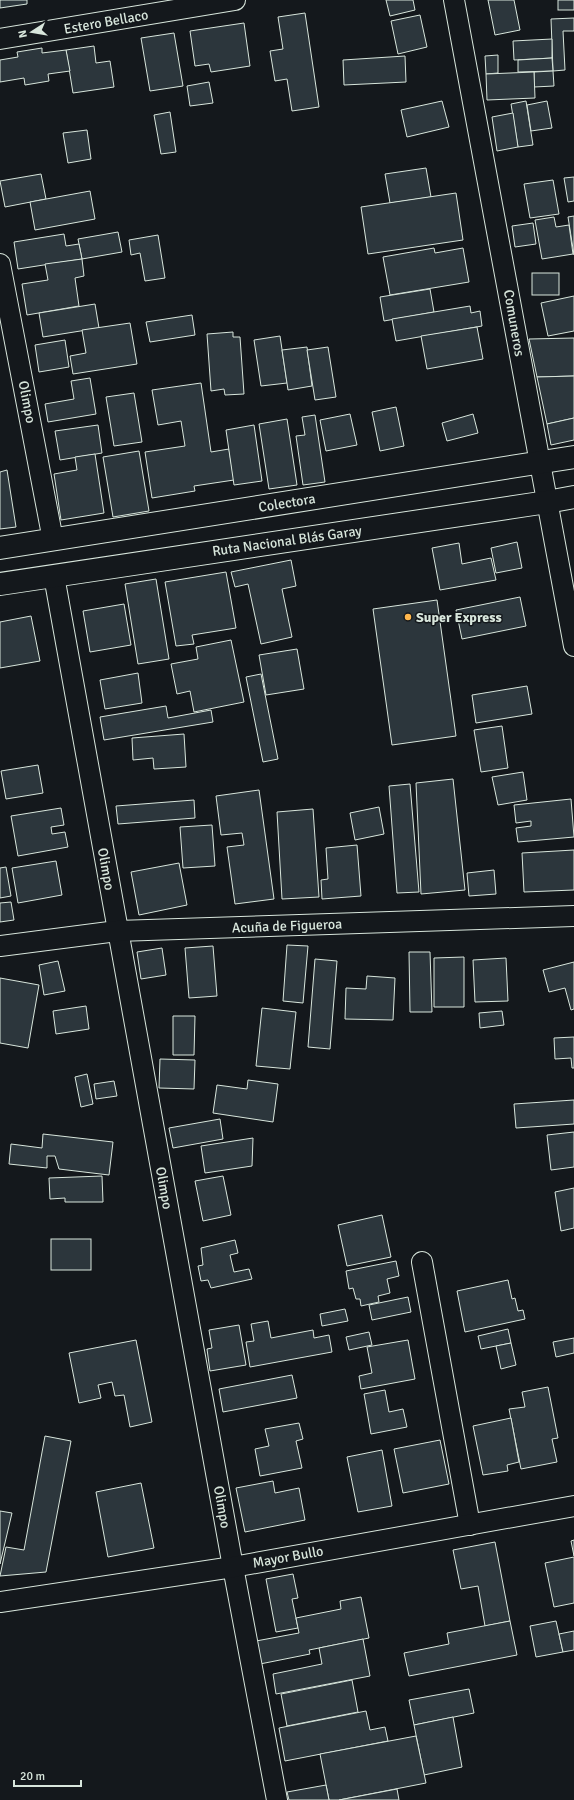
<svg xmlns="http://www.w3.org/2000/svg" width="574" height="1800" font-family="Signika,sans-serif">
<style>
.building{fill:#2c363c;stroke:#d8e6dc}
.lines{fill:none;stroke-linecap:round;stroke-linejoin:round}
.street-casing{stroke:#d8e6dc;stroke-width:22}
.secondary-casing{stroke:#d8e6dc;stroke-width:24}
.highway-casing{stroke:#d8e6dc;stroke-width:24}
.street{stroke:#14181c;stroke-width:20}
.secondary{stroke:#14181c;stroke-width:22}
.highway{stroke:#14181c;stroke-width:22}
.poi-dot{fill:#ffb74d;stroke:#14181c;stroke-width:1.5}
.labels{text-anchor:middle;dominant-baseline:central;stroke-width:3;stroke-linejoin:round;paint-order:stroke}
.street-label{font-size:14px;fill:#d8e6dc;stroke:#14181c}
.poi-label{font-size:14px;font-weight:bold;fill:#d8e6dc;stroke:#14181c;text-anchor:start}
</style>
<rect width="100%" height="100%" fill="#14181c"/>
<g class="building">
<polygon points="0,0 27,0 27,4 0,8"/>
<polygon points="386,0 413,0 415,10 390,16"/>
<polygon points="488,0 514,0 520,30 495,35"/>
<rect x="558" y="0" width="16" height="10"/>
<polygon points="305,13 319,107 292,111 287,79 275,81 270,51 283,49 278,17"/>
<polygon points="420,15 427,47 398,54 391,21"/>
<polygon points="574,18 574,31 563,31 565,70 553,71 551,19"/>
<polygon points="244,23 250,66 211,72 209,64 195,66 190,31"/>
<polygon points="174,33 183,86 150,91 141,38"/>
<polygon points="552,39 552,58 514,60 513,41"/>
<polygon points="94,46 96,63 110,61 114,87 73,93 66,50"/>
<polygon points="42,48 42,53 66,50 70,71 48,74 49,81 25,85 24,78 0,82 0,60 18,57 17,52"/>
<polygon points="498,55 498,73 486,74 485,56"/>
<polygon points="405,56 406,82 344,85 343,60"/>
<polygon points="552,58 553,71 518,72 518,60"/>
<polygon points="553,71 554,86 534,87 534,72"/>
<polygon points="534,72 535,98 487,100 486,74"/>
<polygon points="209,82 213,103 190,106 187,86"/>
<polygon points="442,101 449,127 407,137 401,110"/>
<polygon points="526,101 533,145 518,147 511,104"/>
<polygon points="547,101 552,128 531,131 527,105"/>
<polygon points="170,112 176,152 161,154 154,115"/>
<polygon points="513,113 518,147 497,151 492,117"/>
<polygon points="87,130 91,159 68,163 63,133"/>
<polygon points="426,168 431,197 390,203 385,174"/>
<polygon points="41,174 46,199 5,207 0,181"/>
<polygon points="574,177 574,201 568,202 564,178"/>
<polygon points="553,180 559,214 530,218 524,184"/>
<polygon points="90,191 95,219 35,230 30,202"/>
<polygon points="456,193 463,240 368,254 361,207"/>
<polygon points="574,216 574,255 568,217"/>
<polygon points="554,217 556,227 569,225 573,254 542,259 535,220"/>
<polygon points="533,223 536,244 515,247 512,226"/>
<polygon points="118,232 122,252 82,259 78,239"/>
<polygon points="64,234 66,246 79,244 82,259 18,269 14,242"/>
<polygon points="158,235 165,278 145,281 140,253 131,255 129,240"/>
<polygon points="434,248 435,253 463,248 469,282 390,295 383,257"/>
<polygon points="82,259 84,276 75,278 79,306 27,315 22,284 48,280 45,264"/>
<rect x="532" y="273" width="27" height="22"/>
<polygon points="430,289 434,312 384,321 380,297"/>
<polygon points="574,296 574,331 548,336 541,303"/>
<polygon points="95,304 99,328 43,337 39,313"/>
<polygon points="470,306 471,313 480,311 482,326 396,341 392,319"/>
<polygon points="192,315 195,335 150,342 146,322"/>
<polygon points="130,323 137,364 73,374 70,356 86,353 82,330"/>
<polygon points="477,327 483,359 427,369 421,336"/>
<polygon points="233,332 233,337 240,337 244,394 225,395 224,389 211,391 207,334"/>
<polygon points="280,336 287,383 261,386 254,340"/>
<polygon points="574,338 574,376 537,377 529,339"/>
<polygon points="65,340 69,367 39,372 35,345"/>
<polygon points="307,347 312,386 288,390 282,350"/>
<polygon points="328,347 336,397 315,400 307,350"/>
<polygon points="574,376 574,418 547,424 537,377"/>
<polygon points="90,378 96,414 48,422 45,404 74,399 71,381"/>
<polygon points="201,383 211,452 229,449 234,480 194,486 195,491 152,498 145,452 185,446 181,421 158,425 152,390"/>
<polygon points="134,393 142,442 114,446 106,397"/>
<polygon points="396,407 404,446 380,451 372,412"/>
<polygon points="350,414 357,445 326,451 320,420"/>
<polygon points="473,414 478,433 447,441 442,423"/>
<polygon points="315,415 325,482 303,485 296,436 305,435 302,417"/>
<polygon points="574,418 574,440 551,445 547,424"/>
<polygon points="287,419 297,485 269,489 259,424"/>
<polygon points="98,425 102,453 60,460 55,431"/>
<polygon points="254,425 262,481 234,485 226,430"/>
<polygon points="139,451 149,511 113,517 103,457"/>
<polygon points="95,454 104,513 61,520 54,474 77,470 75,457"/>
<polygon points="7,470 16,527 0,529 0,472"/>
<polygon points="517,542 522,568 496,573 491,548"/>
<polygon points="459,543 462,564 491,558 496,580 440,590 432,548"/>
<polygon points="291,560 296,586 282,589 292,637 261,644 248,584 235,587 231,572"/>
<polygon points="226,572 236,628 192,635 194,644 176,646 165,582"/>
<polygon points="156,579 169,659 138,664 125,584"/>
<polygon points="520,597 526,626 462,639 456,610"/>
<polygon points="437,600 456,736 392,745 373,609"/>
<polygon points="124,604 131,645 90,652 83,611"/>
<polygon points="31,616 40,661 0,668 0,622"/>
<polygon points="231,640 244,702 194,712 190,691 177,694 171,664 198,659 196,647"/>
<polygon points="297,649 304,689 266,695 259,655"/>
<polygon points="138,673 142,703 105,709 100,680"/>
<polygon points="261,674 278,759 263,762 246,677"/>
<polygon points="527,686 532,714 476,723 472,695"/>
<polygon points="166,706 168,718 211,710 213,722 104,740 100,717"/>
<polygon points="502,726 508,768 481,772 474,730"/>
<polygon points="184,734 186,767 154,769 153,758 133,760 132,738"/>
<polygon points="38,765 43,793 6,799 1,771"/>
<polygon points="523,772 527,800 498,805 492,777"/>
<polygon points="453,779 465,890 421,894 416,783"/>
<polygon points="410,784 419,892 397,893 389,786"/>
<polygon points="259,790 274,899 235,904 227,847 244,845 242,833 221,835 216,796"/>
<polygon points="571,799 574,837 518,842 516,828 531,826 531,821 516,823 514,805"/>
<polygon points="194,800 195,818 118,824 116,806"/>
<polygon points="379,807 384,834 355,840 350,813"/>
<polygon points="61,808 64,825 51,827 52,834 65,832 68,847 18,856 11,816"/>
<polygon points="313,809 319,897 282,899 277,812"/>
<polygon points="212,825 215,866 183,868 180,827"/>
<polygon points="357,845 361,896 322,899 321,880 328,879 326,848"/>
<polygon points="574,850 574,890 524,892 522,853"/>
<polygon points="56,861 62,895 18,903 12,868"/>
<polygon points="179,863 187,905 139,915 131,872"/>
<polygon points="6,867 11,896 0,898 0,868"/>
<polygon points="494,870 496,894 469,896 467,873"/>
<polygon points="11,902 14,920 0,922 0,903"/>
<polygon points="287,945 308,946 303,1003 283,1001"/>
<polygon points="213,946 217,996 189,998 185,948"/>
<polygon points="162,948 166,975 141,979 137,952"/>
<polygon points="409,952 430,952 432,1012 410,1012"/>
<polygon points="464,957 464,1007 434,1007 434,958"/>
<polygon points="506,958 508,1001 475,1002 473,960"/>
<polygon points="315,959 337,961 330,1049 308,1047"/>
<polygon points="58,961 65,991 44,995 39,965"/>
<polygon points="574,962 574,1009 571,1010 565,988 549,992 543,970"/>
<polygon points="367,976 395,978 393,1020 345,1019 346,988 366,989"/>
<polygon points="0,978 39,985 28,1048 0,1043"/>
<polygon points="86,1006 89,1029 56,1034 53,1011"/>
<polygon points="262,1008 296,1012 290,1069 256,1066"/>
<polygon points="502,1011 504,1025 480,1028 479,1013"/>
<polygon points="173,1016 195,1016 194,1055 173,1055"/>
<polygon points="574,1037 574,1068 572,1068 571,1058 555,1059 554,1038"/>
<polygon points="160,1059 195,1060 194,1089 159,1088"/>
<polygon points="87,1074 93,1104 81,1107 75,1077"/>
<polygon points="248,1080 278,1084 273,1122 213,1113 217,1085 247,1089"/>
<polygon points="114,1081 117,1096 96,1099 94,1084"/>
<polygon points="574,1100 574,1124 516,1128 514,1104"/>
<polygon points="220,1119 223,1139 173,1148 169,1128"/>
<polygon points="574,1132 574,1167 551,1170 547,1135"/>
<polygon points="43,1134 113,1142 109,1175 59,1169 55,1156 47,1156 47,1168 9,1164 11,1144 42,1148"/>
<polygon points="253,1138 252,1166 205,1173 201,1146"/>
<polygon points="102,1176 103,1202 65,1202 65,1198 50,1199 49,1178"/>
<polygon points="223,1176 231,1215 203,1221 195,1181"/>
<polygon points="574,1188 574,1228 561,1231 555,1192"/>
<polygon points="382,1215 391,1257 347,1266 338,1225"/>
<rect x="51" y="1239" width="40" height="31"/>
<polygon points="235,1240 238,1253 230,1255 234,1272 249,1269 252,1279 211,1288 208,1280 201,1281 198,1266 203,1265 201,1248"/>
<polygon points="396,1261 399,1276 387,1279 390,1293 378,1296 379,1302 361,1306 360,1299 356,1299 353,1288 349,1289 346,1271"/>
<polygon points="508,1280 512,1299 515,1298 518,1311 523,1310 525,1319 465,1332 457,1291"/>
<polygon points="408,1297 411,1312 372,1320 369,1305"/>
<polygon points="345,1309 348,1321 322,1326 320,1314"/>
<polygon points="268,1321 271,1338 313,1330 314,1338 329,1335 332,1352 250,1367 246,1342 254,1341 251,1324"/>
<polygon points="239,1325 246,1365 210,1371 207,1349 212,1348 209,1330"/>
<polygon points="508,1329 511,1343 481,1349 478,1336"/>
<polygon points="369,1332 372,1345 349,1350 346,1337"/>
<polygon points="574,1338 574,1353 556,1357 553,1342"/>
<polygon points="136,1340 152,1422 130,1427 124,1395 115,1396 112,1382 98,1385 101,1398 79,1403 69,1353"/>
<polygon points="408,1340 415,1379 361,1389 359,1376 372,1373 367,1347"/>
<polygon points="511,1343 516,1365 501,1369 496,1346"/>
<polygon points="292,1375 297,1398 223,1412 219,1389"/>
<polygon points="548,1387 558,1438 552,1439 557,1462 521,1469 509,1409 525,1407 522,1392"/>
<polygon points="385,1390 389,1412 403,1409 407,1427 371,1434 364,1394"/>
<polygon points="511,1418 519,1462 507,1465 508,1471 483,1475 473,1426"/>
<polygon points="299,1423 303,1439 296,1441 302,1468 260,1476 255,1449 269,1446 265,1429"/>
<polygon points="45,1436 71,1441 46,1572 0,1576 6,1547 24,1550"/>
<polygon points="440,1440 449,1484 403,1493 394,1449"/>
<polygon points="382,1450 392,1506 358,1512 347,1457"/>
<polygon points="273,1481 275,1493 299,1488 305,1520 245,1532 236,1488"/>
<polygon points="141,1483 154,1548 108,1557 96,1492"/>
<polygon points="0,1511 12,1513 0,1564"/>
<polygon points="574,1540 574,1556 571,1541"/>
<polygon points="495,1542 510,1621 485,1626 478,1586 461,1589 453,1550"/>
<polygon points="574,1557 574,1603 554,1607 545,1563"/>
<polygon points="293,1574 298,1598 292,1599 298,1628 276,1632 266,1579"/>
<polygon points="361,1597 369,1638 309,1650 310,1654 260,1664 256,1641 299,1633 296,1618 341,1609 340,1601"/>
<polygon points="510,1621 517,1655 409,1676 404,1653 449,1644 447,1633"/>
<polygon points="556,1621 563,1652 536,1657 530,1626"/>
<polygon points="574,1631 574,1650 563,1652 559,1634"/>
<polygon points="363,1639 370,1676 276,1694 273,1674 322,1664 319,1648"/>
<polygon points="352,1680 358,1712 287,1726 281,1694"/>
<polygon points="469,1689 474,1713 414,1725 409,1700"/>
<polygon points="366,1711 370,1730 385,1727 388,1741 285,1761 279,1728"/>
<polygon points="453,1717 462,1767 424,1775 414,1725"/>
<polygon points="416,1736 426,1783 339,1800 329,1800 320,1754"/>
<polygon points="326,1785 329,1800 289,1800 287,1792"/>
<polygon points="397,1789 399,1800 339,1800"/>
</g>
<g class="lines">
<g class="street-casing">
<g id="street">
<polyline points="454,0 574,646"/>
<polyline points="0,39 235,0"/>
<polyline points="0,264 53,540"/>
<polyline points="54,576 233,1567 277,1800"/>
<polyline points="0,946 117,931 574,916"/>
<polyline points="422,1262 470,1525"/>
<polyline points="0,1602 233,1567 574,1506"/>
</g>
</g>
<g class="secondary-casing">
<polyline id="secondary" points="0,548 574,457"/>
</g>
<g class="highway-casing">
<polyline id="highway" points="0,584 547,502 574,497"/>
</g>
<use href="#street" class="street"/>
<use href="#secondary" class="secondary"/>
<use href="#highway" class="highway"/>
</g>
<circle class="poi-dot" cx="408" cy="617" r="4"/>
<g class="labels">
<g class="street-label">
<text transform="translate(106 22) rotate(-10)">Estero Bellaco</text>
<text transform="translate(514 323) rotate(80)">Comuneros</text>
<text transform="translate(27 402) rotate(79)">Olimpo</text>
<text transform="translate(287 503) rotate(-9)">Colectora</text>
<text transform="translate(287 541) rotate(-8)">Ruta Nacional Blás Garay</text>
<text transform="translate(106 869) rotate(80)">Olimpo</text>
<text transform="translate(287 926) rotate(-2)">Acuña de Figueroa</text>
<text transform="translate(164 1188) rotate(80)">Olimpo</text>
<text transform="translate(222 1507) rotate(80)">Olimpo</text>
<text transform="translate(288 1557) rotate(-10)">Mayor Bullo</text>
</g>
<g class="poi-label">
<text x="416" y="617">Super Express</text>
</g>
</g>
<g transform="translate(32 32) rotate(258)" stroke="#14181c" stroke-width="3" paint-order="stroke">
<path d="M0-3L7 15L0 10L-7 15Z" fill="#d8e6dc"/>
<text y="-6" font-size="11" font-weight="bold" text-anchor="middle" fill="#d8e6dc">N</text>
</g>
<path d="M14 1780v6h67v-6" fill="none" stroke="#d8e6dc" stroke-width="2"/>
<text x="20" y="1780" font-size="12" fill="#d8e6dc" stroke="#14181c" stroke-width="3" paint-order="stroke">20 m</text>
</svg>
